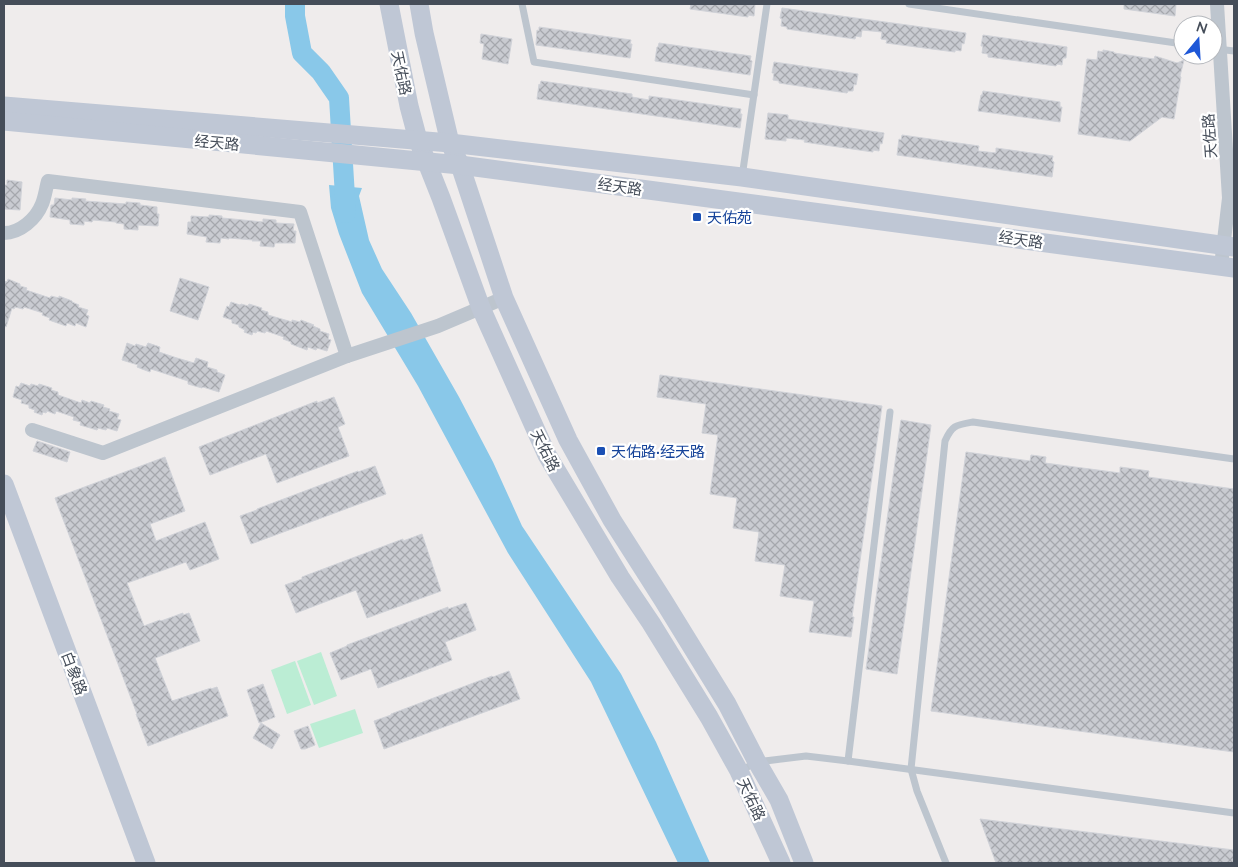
<svg xmlns="http://www.w3.org/2000/svg" width="1238" height="867" font-family="Lato,'Noto Sans SC',sans-serif">
<style>
.garden{fill:#bbedd4}
.water{fill:#89c8e9}
.lines{fill:none;stroke-linecap:round;stroke-linejoin:round}
.river{stroke:#89c8e9;stroke-width:20}
.building{fill:url(#building-cross-hatch);stroke:#d0d2d8}
.lane{stroke:#bdc5ce;stroke-width:7}
.street{stroke:#bdc5ce;stroke-width:14}
.secondary{stroke:#bfc7d5;stroke-width:19}
.transit-dot{fill:#1a4fb4;stroke:#fff;stroke-width:2}
.labels{text-anchor:middle;dominant-baseline:central;stroke-width:4.5;stroke-linejoin:round;paint-order:stroke}
.street-label{font-size:15px;fill:#454d59;stroke:#fff}
.transit-label{font-size:15px;fill:#164399;stroke:#fff;text-anchor:start}
</style>
<defs>
<pattern id="building-cross-hatch" width="8" height="8" patternUnits="userSpaceOnUse" patternTransform="scale(1.25)"><rect width="8" height="8" fill="#c9cbd1"/><path d="M0 0l8 8M0 8l8-8" fill="none" stroke="#a5a7ad"/></pattern>
</defs>
<rect width="100%" height="100%" fill="#efecec"/>
<g class="garden">
<polygon points="321,652 337,696 314,705 297,661"/>
<polygon points="295,661 311,705 287,714 271,670"/>
<polygon points="355,709 363,733 319,748 310,724"/>
</g>
<polygon class="water" points="329,185 362,188 359,196 369,240 382,269 411,313 459,397 493,462 522,526 621,674 656,742 710,863 678,863 591,682 508,553 418,386 362,293 339,234 331,208"/>
<g class="lines">
<polyline class="river" points="295,4 295,16 302,53 321,72 339,98 346,213"/>
</g>
<g class="building">
<polygon points="691,4 755,4 754,16 748,15 748,17 690,9"/>
<polygon points="1124,4 1176,4 1175,16 1124,9"/>
<polygon points="782,8 966,33 964,44 962,43 961,51 955,50 955,52 886,43 887,40 881,39 882,32 862,30 861,37 856,36 855,39 787,29 787,27 781,26 782,19 780,18"/>
<polygon points="539,27 631,40 630,44 632,44 630,58 536,45 537,30 539,31"/>
<polygon points="481,34 512,39 508,64 482,59 484,44 480,43"/>
<polygon points="983,35 1067,47 1066,58 1063,58 1062,65 1057,64 1056,66 988,57 988,54 982,53 983,46 981,46"/>
<polygon points="659,43 751,56 750,60 752,61 750,75 655,61 657,47 658,47"/>
<polygon points="1103,50 1114,52 1114,53 1154,59 1155,56 1177,63 1184,60 1180,76 1181,77 1174,119 1162,117 1130,141 1078,134 1087,59 1097,60 1098,51 1103,52"/>
<polygon points="774,62 858,74 856,85 854,84 853,91 848,91 847,93 779,83 779,81 773,80 774,73 772,73"/>
<polygon points="541,81 632,94 632,97 649,100 649,96 741,109 740,114 742,114 740,128 537,99 539,84 540,85"/>
<polygon points="983,91 1060,102 1060,107 1062,107 1060,122 978,111 981,95 982,95"/>
<polygon points="768,113 788,115 788,119 884,133 882,144 880,143 879,151 873,150 873,152 804,142 805,140 786,138 786,141 765,139"/>
<polygon points="902,135 979,146 978,151 996,153 996,148 1053,156 1052,161 1054,162 1052,177 897,155 899,139 901,140"/>
<polygon points="7,180 22,182 20,210 4,209 4,185 7,185"/>
<polygon points="55,198 72,200 72,198 86,199 85,201 126,204 126,202 140,203 140,205 157,207 157,214 159,214 158,226 138,225 138,230 124,229 124,224 116,223 116,222 93,220 92,222 84,221 84,225 70,224 70,220 50,217 51,205 54,205"/>
<polygon points="209,215 222,216 222,218 233,219 263,222 263,219 276,220 276,223 294,224 293,231 296,231 295,243 275,243 274,247 260,246 261,241 252,241 253,240 229,238 229,239 221,238 220,243 206,242 207,237 187,234 188,222 191,222 191,216 209,217"/>
<polygon points="180,278 209,287 198,320 170,311"/>
<polygon points="8,279 20,284 20,286 27,288 26,290 50,298 51,296 59,298 59,296 72,301 72,302 79,305 78,307 88,310 86,315 89,316 86,327 76,323 75,326 67,323 66,326 49,320 50,318 42,315 43,313 24,307 23,309 15,307 14,309 12,308 6,327 4,326 4,281 7,282"/>
<polygon points="231,302 240,305 241,304 248,306 249,304 262,308 261,310 268,312 268,315 292,322 292,320 300,322 301,320 314,325 313,326 320,329 320,331 329,334 328,339 331,340 327,351 317,348 316,350 308,347 307,350 291,344 291,342 283,339 284,337 266,331 265,333 257,331 256,333 253,332 252,335 244,332 245,330 239,327 239,325 232,323 232,320 223,317 227,306 229,307"/>
<polygon points="127,343 135,346 136,344 146,347 148,343 160,347 159,352 177,358 194,363 196,358 208,362 207,367 217,370 217,372 225,375 219,392 203,387 202,388 188,384 188,381 151,369 150,372 142,369 137,367 138,365 122,360"/>
<polygon points="660,375 882,406 852,617 854,617 851,637 809,632 814,601 780,596 785,565 755,561 759,532 733,528 737,498 710,494 718,435 702,433 706,404 657,397"/>
<polygon points="21,383 30,386 31,384 38,386 39,384 52,388 51,390 58,392 58,395 81,403 82,400 90,403 91,401 104,405 103,407 110,409 109,411 119,414 117,419 121,420 117,431 107,428 106,430 98,428 97,430 87,427 80,425 81,422 73,420 74,417 56,411 55,414 47,411 46,413 43,412 42,415 34,412 35,410 29,408 29,405 21,403 22,400 13,397 16,386 19,387"/>
<polygon points="334,397 345,424 338,427 349,456 277,483 266,454 210,475 199,447 317,401 317,403"/>
<polygon points="901,420 931,425 897,674 866,669"/>
<polygon points="37,441 70,452 67,462 33,451"/>
<polygon points="966,452 1030,461 1031,455 1046,457 1045,463 1120,473 1120,467 1149,471 1148,477 1234,489 1234,752 931,711"/>
<polygon points="165,457 185,511 150,524 156,541 205,522 219,559 190,570 186,562 127,583 144,626 160,620 161,621 183,613 183,615 189,613 200,641 155,658 172,701 211,688 211,689 217,687 228,716 148,746 136,714 137,714 55,498"/>
<polygon points="375,466 386,494 251,544 240,516 257,510 257,509 358,471 358,472"/>
<polygon points="422,534 441,591 367,618 356,590 296,613 285,585 302,579 302,577 403,539 403,541"/>
<polygon points="466,603 476,630 445,642 452,660 378,688 371,669 341,680 330,653 347,646 347,645 448,607 448,609"/>
<polygon points="509,671 520,699 384,749 374,721 391,715 391,714 492,676 493,677"/>
<polygon points="263,684 275,717 259,723 247,690"/>
<polygon points="261,723 280,735 272,749 253,738"/>
<polygon points="308,726 315,745 305,749 301,749 294,731"/>
<polygon points="980,819 1234,850 1234,863 996,863"/>
</g>
<g class="lines">
<g class="lane">
<polyline points="522,4 534,62 754,95"/>
<polyline points="909,4 1183,44"/>
<polyline points="1217,49 1234,51"/>
<polyline points="742,177 767,4"/>
<polyline points="848,761 890,412"/>
<polyline points="740,771 757,762 806,756 848,761 1234,813"/>
<path d="M946 863 917 791 911 769 945 441C952 425 956 425 973 422L1234 459"/>
</g>
<g class="street">
<polyline points="1217,4 1229,198 1221,266"/>
<path d="M4 233C20 233 36 219 42 204 45 197 46 188 48 181L300 212 347 356"/>
<polyline points="32,430 103,453 347,356 438,326 504,298"/>
</g>
<g class="secondary">
<polyline points="389,4 409,106 418,140 441,198 481,308 547,455 620,577 651,623 709,717 739,771 781,863"/>
<polyline points="419,4 424,33 450,143 460,165 504,298 568,440 612,520 663,600 727,704 757,762 779,800 804,863"/>
<polyline points="4,106 450,143 742,177 1234,247"/>
<polyline points="4,121 460,165 1234,268"/>
<polyline points="4,484 146,863"/>
</g>
</g>
<g class="transit-dot">
<rect x="692" y="212" width="10" height="10" rx="2.5"/>
<rect x="596" y="446" width="10" height="10" rx="2.5"/>
</g>
<g class="labels">
<g class="street-label">
<text transform="translate(402 73) rotate(78)">天佑路</text>
<text transform="translate(1209 136) rotate(-94)">天佐路</text>
<text transform="translate(217 142) rotate(5)">经天路</text>
<text transform="translate(620 186) rotate(8)">经天路</text>
<text transform="translate(1021 239) rotate(8)">经天路</text>
<text transform="translate(546 450) rotate(63)">天佑路</text>
<text transform="translate(75 673) rotate(69)">白象路</text>
<text transform="translate(752 799) rotate(65)">天佑路</text>
</g>
<g class="transit-label">
<text x="707" y="217">天佑苑</text>
<text x="611" y="451">天佑路·经天路</text>
</g>
</g>
<rect width="1238" height="867" fill="none" stroke="#454d59" stroke-width="10"/>
<g transform="translate(1198 40) rotate(18)"><circle r="24" fill="#ffffff" stroke="#b5b8bd"/>
<path d="M0-4L9 19L0 12L-9 19Z" fill="#1e57d7"/>
<text y="-8" font-size="14" font-weight="bold" text-anchor="middle" fill="#454d59">N</text>
</g>
</svg>
